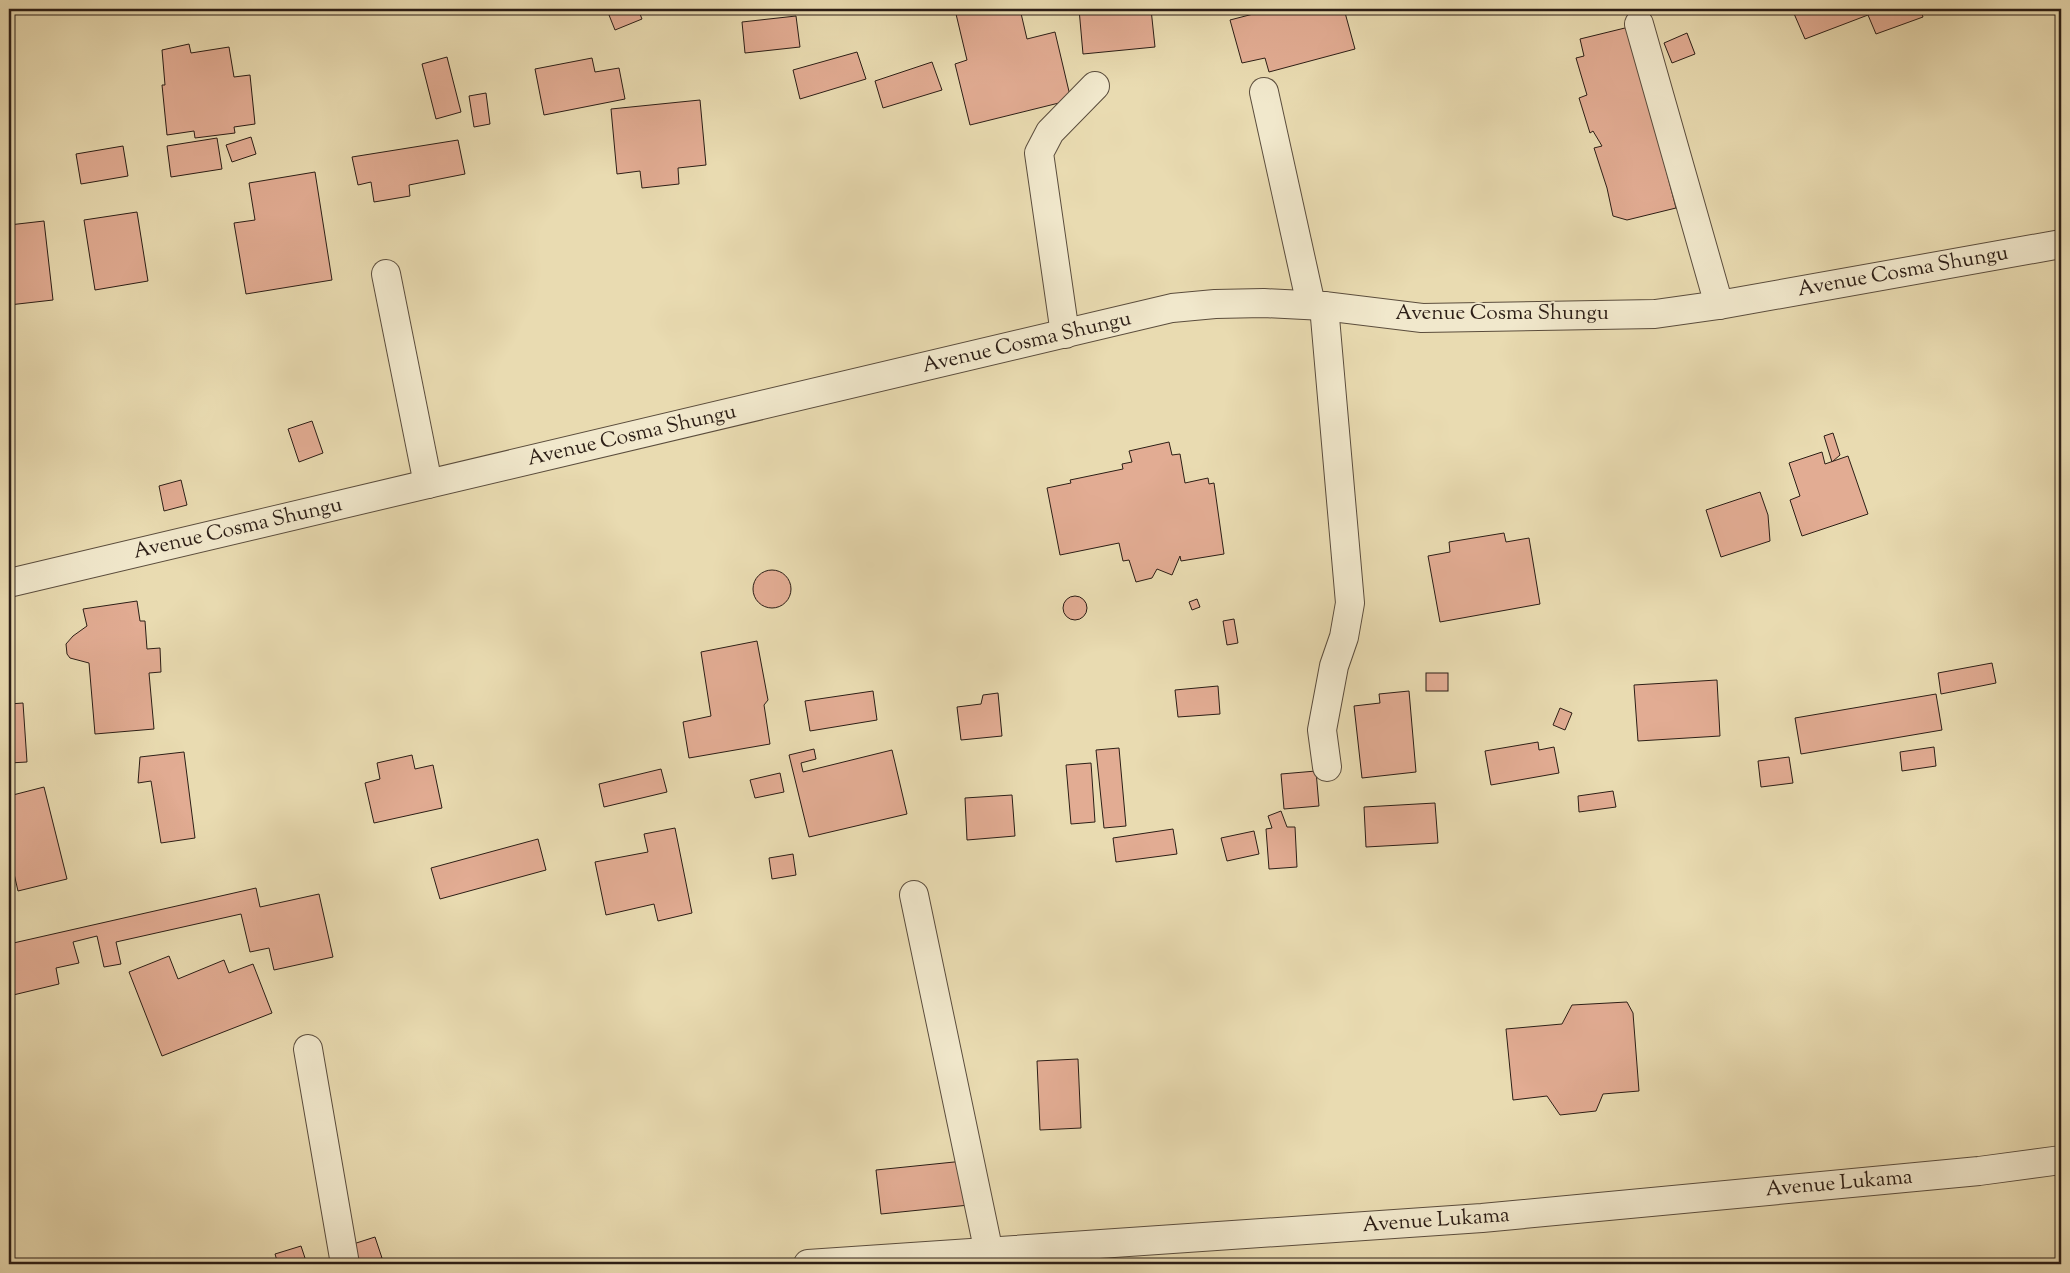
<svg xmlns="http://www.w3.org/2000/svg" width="2070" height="1273" font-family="'Sorts Mill Goudy',serif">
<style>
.building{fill:#e2ac93;stroke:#2c1e16}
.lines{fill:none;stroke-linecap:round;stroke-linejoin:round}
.minor-casing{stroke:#5b4d3d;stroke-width:30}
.minor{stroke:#f1e8cc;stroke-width:28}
.labels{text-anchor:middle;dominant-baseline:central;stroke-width:4;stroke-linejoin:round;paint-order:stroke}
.street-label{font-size:21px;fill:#2c1e16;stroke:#f1e8cc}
</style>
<rect width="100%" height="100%" fill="#e9dbb1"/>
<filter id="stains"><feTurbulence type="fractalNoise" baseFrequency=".004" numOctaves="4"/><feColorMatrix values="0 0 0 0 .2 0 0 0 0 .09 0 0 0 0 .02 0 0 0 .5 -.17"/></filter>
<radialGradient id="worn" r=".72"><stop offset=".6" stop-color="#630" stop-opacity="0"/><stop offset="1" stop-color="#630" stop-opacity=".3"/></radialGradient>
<g class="building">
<polygon points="624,9 638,9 642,19 615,30 609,15"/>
<polygon points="978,9 1020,9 1027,39 1055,32 1071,100 970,125 955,64 967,60 956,14"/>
<polygon points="1079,9 1151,9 1155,47 1083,54"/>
<polygon points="1255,9 1315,9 1315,11 1324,9 1344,9 1355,49 1269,72 1265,58 1242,63 1230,20 1257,13"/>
<polygon points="1792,9 1920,9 1923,17 1876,34 1868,15 1805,39"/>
<polygon points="796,16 800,47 745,53 742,22"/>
<polygon points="1629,27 1676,208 1627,220 1613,216 1607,188 1594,148 1602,146 1593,131 1590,133 1579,98 1587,95 1576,58 1584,56 1580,39"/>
<polygon points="1687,33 1695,54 1672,63 1664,43"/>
<polygon points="189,44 191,53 229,47 234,77 250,75 255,124 234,127 235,133 195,138 194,131 167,135 162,85 165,85 162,50"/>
<polygon points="857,52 866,79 800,99 793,70"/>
<polygon points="447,57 461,112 436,119 422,64"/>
<polygon points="592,58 595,72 619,68 625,99 544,115 535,69"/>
<polygon points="932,62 942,90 883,108 875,81"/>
<polygon points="486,93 490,124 474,127 469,96"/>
<polygon points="700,100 706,165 678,168 679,184 642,188 640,171 617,174 611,109"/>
<polygon points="251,137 256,154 232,162 226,145"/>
<polygon points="217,138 222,169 171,177 167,146"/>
<polygon points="458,140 465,174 409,185 410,196 374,202 371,182 358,185 352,157"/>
<polygon points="123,146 128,176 81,184 76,154"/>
<polygon points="315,172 332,280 246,294 234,223 255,220 249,183"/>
<polygon points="137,212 148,281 95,290 84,220"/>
<polygon points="44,221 53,300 9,305 9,225"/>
<polygon points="312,421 323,453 299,462 288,429"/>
<polygon points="1833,433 1840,455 1832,462 1824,436"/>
<polygon points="1169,442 1172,455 1180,454 1185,483 1208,478 1209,484 1214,483 1224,554 1181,561 1180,556 1172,575 1157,569 1152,578 1136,582 1129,560 1123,561 1119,543 1060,555 1047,488 1071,483 1070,480 1123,469 1122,464 1132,462 1129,451"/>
<polygon points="1822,452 1825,464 1848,456 1868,514 1802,536 1790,500 1800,496 1789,463"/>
<polygon points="181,480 187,505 164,511 159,486"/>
<polygon points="1760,492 1768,515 1770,541 1721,557 1706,510"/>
<polygon points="1504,533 1506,542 1529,538 1540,604 1440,622 1428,556 1450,552 1449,542"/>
<circle cx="772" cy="589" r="19"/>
<circle cx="1075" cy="608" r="12"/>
<polygon points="1197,599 1200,607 1192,610 1189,602"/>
<polygon points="137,601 140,621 145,621 147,649 160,648 161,672 149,673 154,729 95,734 89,663 70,658 67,654 66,644 73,636 87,626 83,609"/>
<polygon points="1234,619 1238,643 1227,645 1223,621"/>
<polygon points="757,641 768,700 764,705 770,744 689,758 683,722 711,716 701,652"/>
<polygon points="1992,663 1996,683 1941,694 1938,673"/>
<rect x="1426" y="673" width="22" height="18"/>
<polygon points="1717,680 1720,736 1638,741 1634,685"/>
<polygon points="1218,686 1220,714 1178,717 1175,690"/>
<polygon points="873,691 877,720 810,731 805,701"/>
<polygon points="1409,691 1416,772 1362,778 1354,706 1380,703 1379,694"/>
<polygon points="998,693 1002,736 961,740 957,707 981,704 983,695"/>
<polygon points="1936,694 1942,730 1801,754 1795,718"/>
<polygon points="23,703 27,762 9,763 9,704"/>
<polygon points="1560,708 1572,713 1565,730 1553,725"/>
<polygon points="1538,742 1539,750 1554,747 1559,773 1491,785 1485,751"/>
<polygon points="1934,747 1936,766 1902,771 1900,752"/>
<polygon points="1119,748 1126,826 1104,828 1096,750"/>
<polygon points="814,749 816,759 801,763 803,772 892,750 907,814 809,837 789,755"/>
<polygon points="184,752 195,838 161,843 151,781 138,783 140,757"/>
<polygon points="412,755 415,769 433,765 442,808 374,823 365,783 380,779 377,763"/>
<polygon points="1789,757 1793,783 1761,787 1758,761"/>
<polygon points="1091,763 1095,822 1071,824 1066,765"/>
<polygon points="661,769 667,792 604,807 599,784"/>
<polygon points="1316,771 1319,806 1284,809 1281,774"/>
<polygon points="780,773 784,792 755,798 750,780"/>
<polygon points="44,787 67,879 18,891 9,852 9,796"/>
<polygon points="1613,791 1616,807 1579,812 1578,796"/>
<polygon points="1012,795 1015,836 967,840 965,798"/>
<polygon points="1435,803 1438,843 1366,847 1364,807"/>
<polygon points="1281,811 1287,827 1295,827 1297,867 1269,869 1266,829 1272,828 1268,816"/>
<polygon points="675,828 692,913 658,921 654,904 606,915 595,862 648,852 644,834"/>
<polygon points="1173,829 1177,854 1116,862 1113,838"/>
<polygon points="1254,831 1259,854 1227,861 1221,838"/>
<polygon points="538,839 546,870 440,899 431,868"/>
<polygon points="793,854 796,875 772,879 769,858"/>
<polygon points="256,888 260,907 319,894 333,957 274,970 269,948 250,952 241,914 116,942 121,964 104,967 97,936 73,942 79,963 56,968 59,984 9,996 9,944"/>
<polygon points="169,956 178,979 224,960 229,973 253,964 272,1013 162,1056 129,972"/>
<polygon points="1627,1002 1633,1013 1639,1091 1603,1094 1596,1111 1560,1115 1547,1096 1513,1100 1506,1029 1562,1024 1572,1005"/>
<polygon points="1078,1059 1081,1128 1040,1130 1037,1061"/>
<polygon points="964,1161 969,1205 881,1214 876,1170"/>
<polygon points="375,1237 382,1258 359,1264 352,1264 347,1246"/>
<polygon points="301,1246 307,1264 278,1264 275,1254"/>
</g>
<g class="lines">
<g class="minor-casing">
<g id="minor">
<polyline points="1639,24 1719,305"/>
<polyline points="1264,92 1311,305"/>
<polyline points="386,274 428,484"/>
<polyline points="1324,306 1350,603 1344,637 1334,666 1322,730 1327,767"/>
<polyline points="1065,334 1039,153 1050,132 1095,86"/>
<polyline points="9,583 1172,308 1215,304 1264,303 1324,306 1422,318 1655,314 1719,305 2061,244"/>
<polyline points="914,895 989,1253"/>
<polyline points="308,1049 345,1264"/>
<polyline points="808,1264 1482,1218 1979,1171 2061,1160"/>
</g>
</g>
<use href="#minor" class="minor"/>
</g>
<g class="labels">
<g class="street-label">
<text transform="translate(1903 272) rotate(-10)">Avenue Cosma Shungu</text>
<text x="1502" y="314">Avenue Cosma Shungu</text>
<text transform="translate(1027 343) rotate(-13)">Avenue Cosma Shungu</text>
<text transform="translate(632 436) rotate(-13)">Avenue Cosma Shungu</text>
<text transform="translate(238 529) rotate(-13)">Avenue Cosma Shungu</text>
<text transform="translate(1839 1184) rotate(-5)">Avenue Lukama</text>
<text transform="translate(1436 1221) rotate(-4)">Avenue Lukama</text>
</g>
</g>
<rect width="2070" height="1273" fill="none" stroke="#e9dbb1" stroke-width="30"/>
<rect x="10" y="10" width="2050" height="1253" fill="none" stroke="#2c1e16" stroke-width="2.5"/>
<rect x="15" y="15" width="2040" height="1243" fill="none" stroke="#2c1e16"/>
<rect width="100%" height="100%" filter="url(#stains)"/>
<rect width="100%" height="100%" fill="url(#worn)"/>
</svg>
